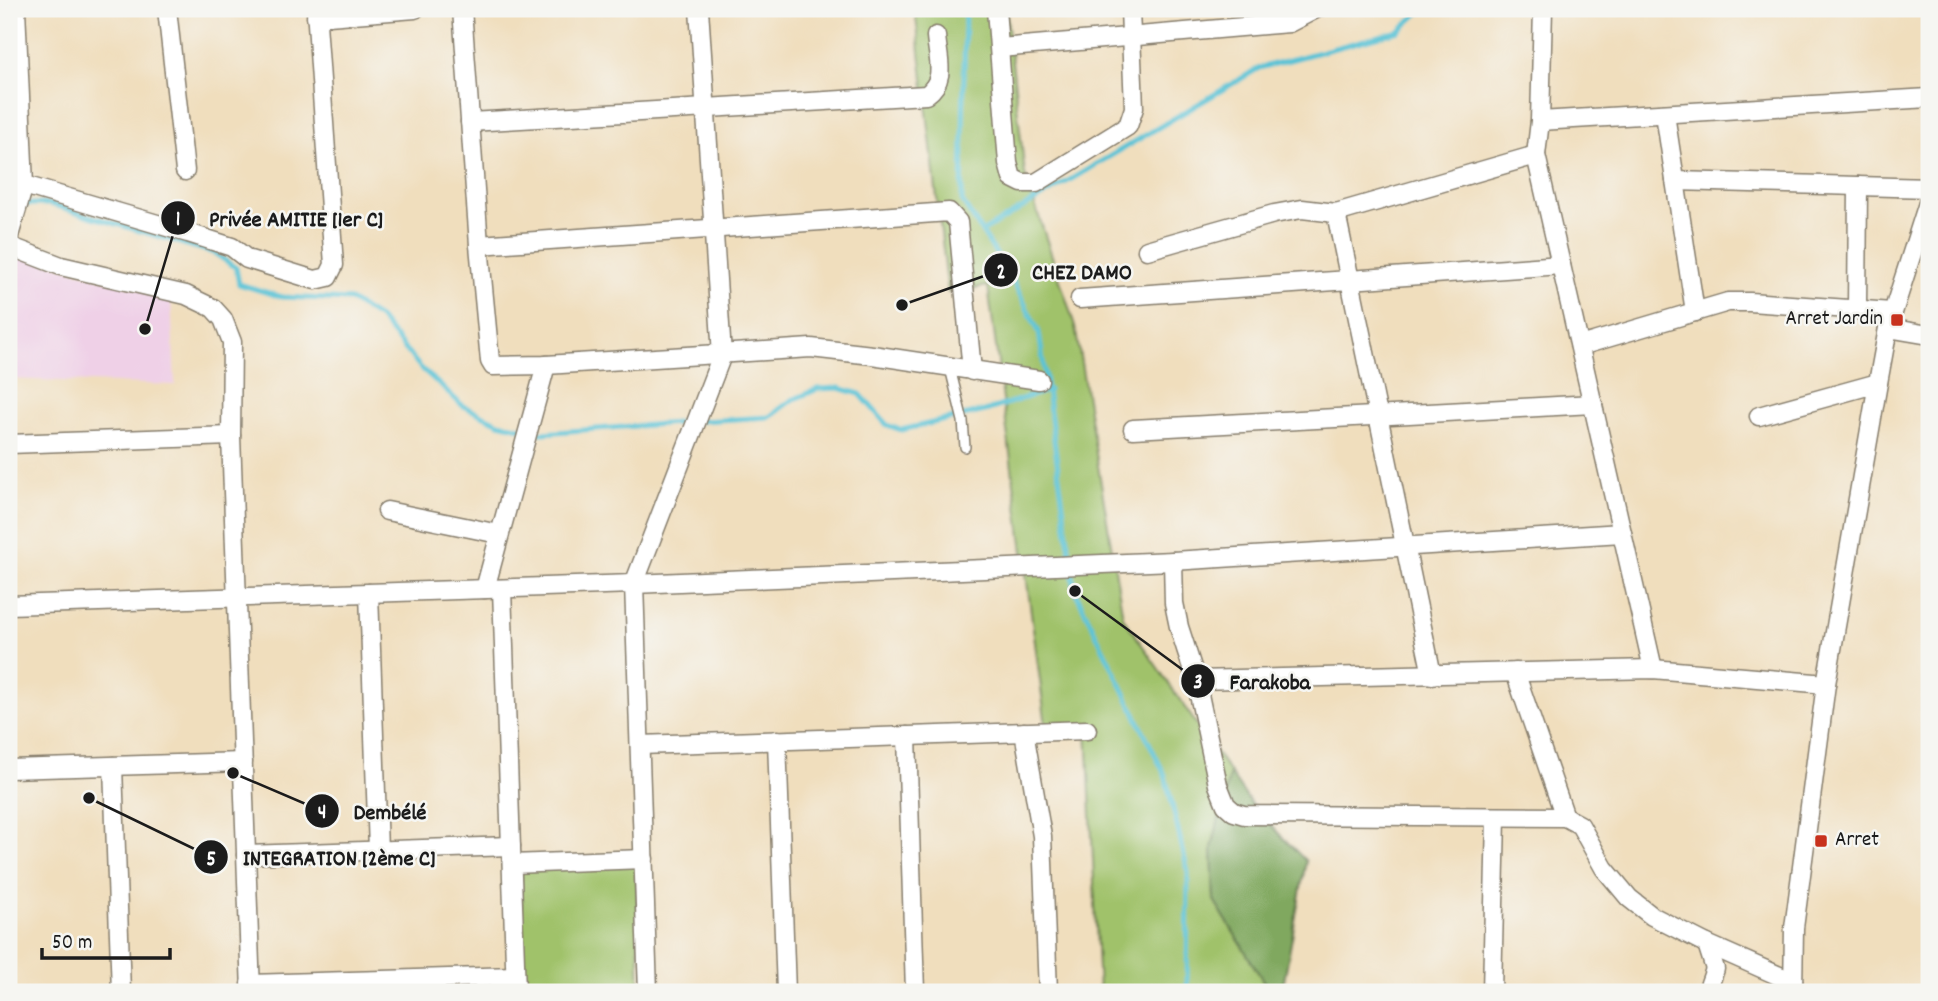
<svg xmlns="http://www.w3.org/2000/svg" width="1938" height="1001" font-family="Dekko,sans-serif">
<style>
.built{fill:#efd0e7}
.green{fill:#a0c26b;stroke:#5e6f44;stroke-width:2}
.forest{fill:#80a85f;stroke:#4e623e;stroke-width:2}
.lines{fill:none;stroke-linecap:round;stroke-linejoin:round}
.stream{stroke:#5ac3d6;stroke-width:5}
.lane-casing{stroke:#867d6c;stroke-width:12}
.street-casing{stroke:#867d6c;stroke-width:21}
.lane{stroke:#fff;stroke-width:9}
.street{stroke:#fff;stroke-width:18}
.poi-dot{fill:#c8321e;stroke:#f6f6f2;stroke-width:2.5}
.labels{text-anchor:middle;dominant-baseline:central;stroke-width:5;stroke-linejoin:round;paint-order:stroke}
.poi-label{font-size:21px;fill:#1c1c1c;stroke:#f6f6f2;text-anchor:end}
.leader{fill:none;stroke:#1c1c1c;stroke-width:2.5}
.callout-dot{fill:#1c1c1c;stroke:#f6f6f2;stroke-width:2.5}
.mark-label{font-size:21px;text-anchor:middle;font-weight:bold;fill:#fff}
.callout-label{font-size:23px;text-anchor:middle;font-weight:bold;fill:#1c1c1c;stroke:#f6f6f2;stroke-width:5;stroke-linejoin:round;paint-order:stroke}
</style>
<rect width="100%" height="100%" fill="#f6f6f2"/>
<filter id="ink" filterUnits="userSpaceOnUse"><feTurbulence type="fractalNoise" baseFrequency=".0143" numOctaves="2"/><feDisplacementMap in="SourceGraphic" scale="14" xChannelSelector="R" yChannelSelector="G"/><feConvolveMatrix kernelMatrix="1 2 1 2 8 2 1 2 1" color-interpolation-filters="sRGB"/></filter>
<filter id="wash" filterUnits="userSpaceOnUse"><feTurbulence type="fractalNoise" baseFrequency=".00686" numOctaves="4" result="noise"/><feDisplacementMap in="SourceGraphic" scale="28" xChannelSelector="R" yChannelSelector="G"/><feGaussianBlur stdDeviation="1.57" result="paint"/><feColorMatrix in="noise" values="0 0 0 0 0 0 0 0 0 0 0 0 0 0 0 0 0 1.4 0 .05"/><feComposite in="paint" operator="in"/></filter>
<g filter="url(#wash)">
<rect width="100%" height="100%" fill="#f0debd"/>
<polygon class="built" points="9,252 171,299 175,385 9,379"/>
<g class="green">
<polygon points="915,9 1006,9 1025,174 1075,326 1123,617 1230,773 1212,848 1214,900 1270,992 1099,992 1087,728 1046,726 988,286 948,293"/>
<polygon points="636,861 640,992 524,992 520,865"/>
</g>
<polygon class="forest" points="1230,773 1254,808 1306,861 1282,992 1270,992 1214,900 1212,848"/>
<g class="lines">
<g class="stream">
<polyline points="965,9 962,201 1011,277 1039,332 1075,591 1165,775 1188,872 1187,992"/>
<polyline points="21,206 28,204 50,204 214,253 236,268 239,284 282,297 350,300 379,318 420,367 463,406 499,423 542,433 691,422"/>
<polyline points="982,232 1259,68 1399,31 1423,9"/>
<polyline points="701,421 769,417 792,400 818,389 839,388 860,394 887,425 901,430 985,411 1049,390"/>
</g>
</g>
</g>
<g filter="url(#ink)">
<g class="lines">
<g class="lane-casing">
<polyline id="lane" points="950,368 963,421 965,447"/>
</g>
<g class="street-casing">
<g id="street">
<polyline points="167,9 185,171"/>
<polyline points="462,9 479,245 490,361 493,366 546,365 811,348 872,355 1039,380"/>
<polyline points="996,9 1008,163 1012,178 1022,183 1036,183 1128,126 1134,108 1130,9"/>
<polyline points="1543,9 1540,121 1536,155 1653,669"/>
<polyline points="316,17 415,9"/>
<polyline points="1000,48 1289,23 1316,9"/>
<polyline points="1665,114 1695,312"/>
<polyline points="1540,121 1929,98"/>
<path d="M470 122 926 95C947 80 938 60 936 36"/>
<polyline points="1675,181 1929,188"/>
<polyline points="9,194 24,185 188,233 232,247 247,259 315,280 328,277 334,265 316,9"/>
<polyline points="1336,213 1432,675"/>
<polyline points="9,236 24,185 16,9"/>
<polyline points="479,245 949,212 958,222 972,371"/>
<polyline points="9,246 61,266 186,295 213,308 223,319 232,342 231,436 251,992"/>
<polyline points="1147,250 1274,214 1302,209 1336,213 1536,155"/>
<polyline points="1080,299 1561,265"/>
<polyline points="1857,310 1858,186"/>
<polyline points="1888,328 1929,335"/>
<polyline points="1580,346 1728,302 1750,302 1892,312"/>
<polyline points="1759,416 1878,383"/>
<polyline points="1133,429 1593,404"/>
<polyline points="9,444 231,436"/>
<polyline points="387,511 499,534"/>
<polyline points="1173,561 1174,603 1179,627 1196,680 1218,785 1226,805 1234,812 1244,815 1565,817 1580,825 1604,868 1629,898 1652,916 1707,944 1793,982"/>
<polyline points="485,589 546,365"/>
<polyline points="502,589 516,992"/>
<polyline points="369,593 378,850"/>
<polyline points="9,605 634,584 1173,561 1622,533"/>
<polyline points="1515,672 1565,817"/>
<polyline points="1196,680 1653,669 1826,684"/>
<polyline points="1024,732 1042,836 1048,992"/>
<polyline points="907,736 915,992"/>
<polyline points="777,740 786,992"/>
<polyline points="640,745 1087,730"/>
<polyline points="113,766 121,992"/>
<polyline points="9,769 243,762"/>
<polyline points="246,855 511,846"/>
<polyline points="512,864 644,859"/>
<polyline points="250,984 515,976"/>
<polyline points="1793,991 1794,928 1826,684 1878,383 1888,328 1929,200"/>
<polyline points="648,992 634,584 722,355 699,9"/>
<polyline points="1492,992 1496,817"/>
<polyline points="1707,992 1715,969 1707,944"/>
</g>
</g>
<use href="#lane" class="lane"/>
<use href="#street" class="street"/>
</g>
</g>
<g class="poi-dot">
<rect x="1890" y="313" width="14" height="14" rx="3.5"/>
<rect x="1814" y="834" width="14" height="14" rx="3.5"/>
</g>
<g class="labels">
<g class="poi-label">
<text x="1883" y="320">Arret Jardin</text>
<text x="1835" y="841" text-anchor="start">Arret</text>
</g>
</g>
<path class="leader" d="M145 329L178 218M902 305L1001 270M1075 591L1198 681M233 773L322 811M89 798L211 857"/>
<g class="callout-dot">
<circle cx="145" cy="329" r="7"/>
<circle cx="902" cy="305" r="7"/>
<circle cx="1075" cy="591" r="7"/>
<circle cx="233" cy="773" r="7"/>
<circle cx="89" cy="798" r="7"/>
<circle cx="178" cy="218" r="18"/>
<circle cx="1001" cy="270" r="18"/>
<circle cx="1198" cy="681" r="18"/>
<circle cx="322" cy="811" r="18"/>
<circle cx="211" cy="857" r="18"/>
</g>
<g class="mark-label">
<text x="178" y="225">1</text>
<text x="1001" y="278">2</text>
<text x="1198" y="688">3</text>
<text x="322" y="818">4</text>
<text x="211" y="865">5</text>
</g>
<g class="callout-label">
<text x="296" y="226">Privée AMITIE [1er C]</text>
<text x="1082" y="279">CHEZ DAMO</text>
<text x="1270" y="689">Farakoba</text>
<text x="390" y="819">Dembélé</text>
<text x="339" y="865">INTEGRATION [2ème C]</text>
</g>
<rect width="1938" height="1001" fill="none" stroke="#f6f6f2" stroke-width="35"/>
<path d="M42 948v10h128v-10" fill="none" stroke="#1c1c1c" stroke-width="3.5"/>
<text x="52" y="948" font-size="21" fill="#1c1c1c" stroke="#f6f6f2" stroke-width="5" paint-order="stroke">50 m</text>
</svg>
